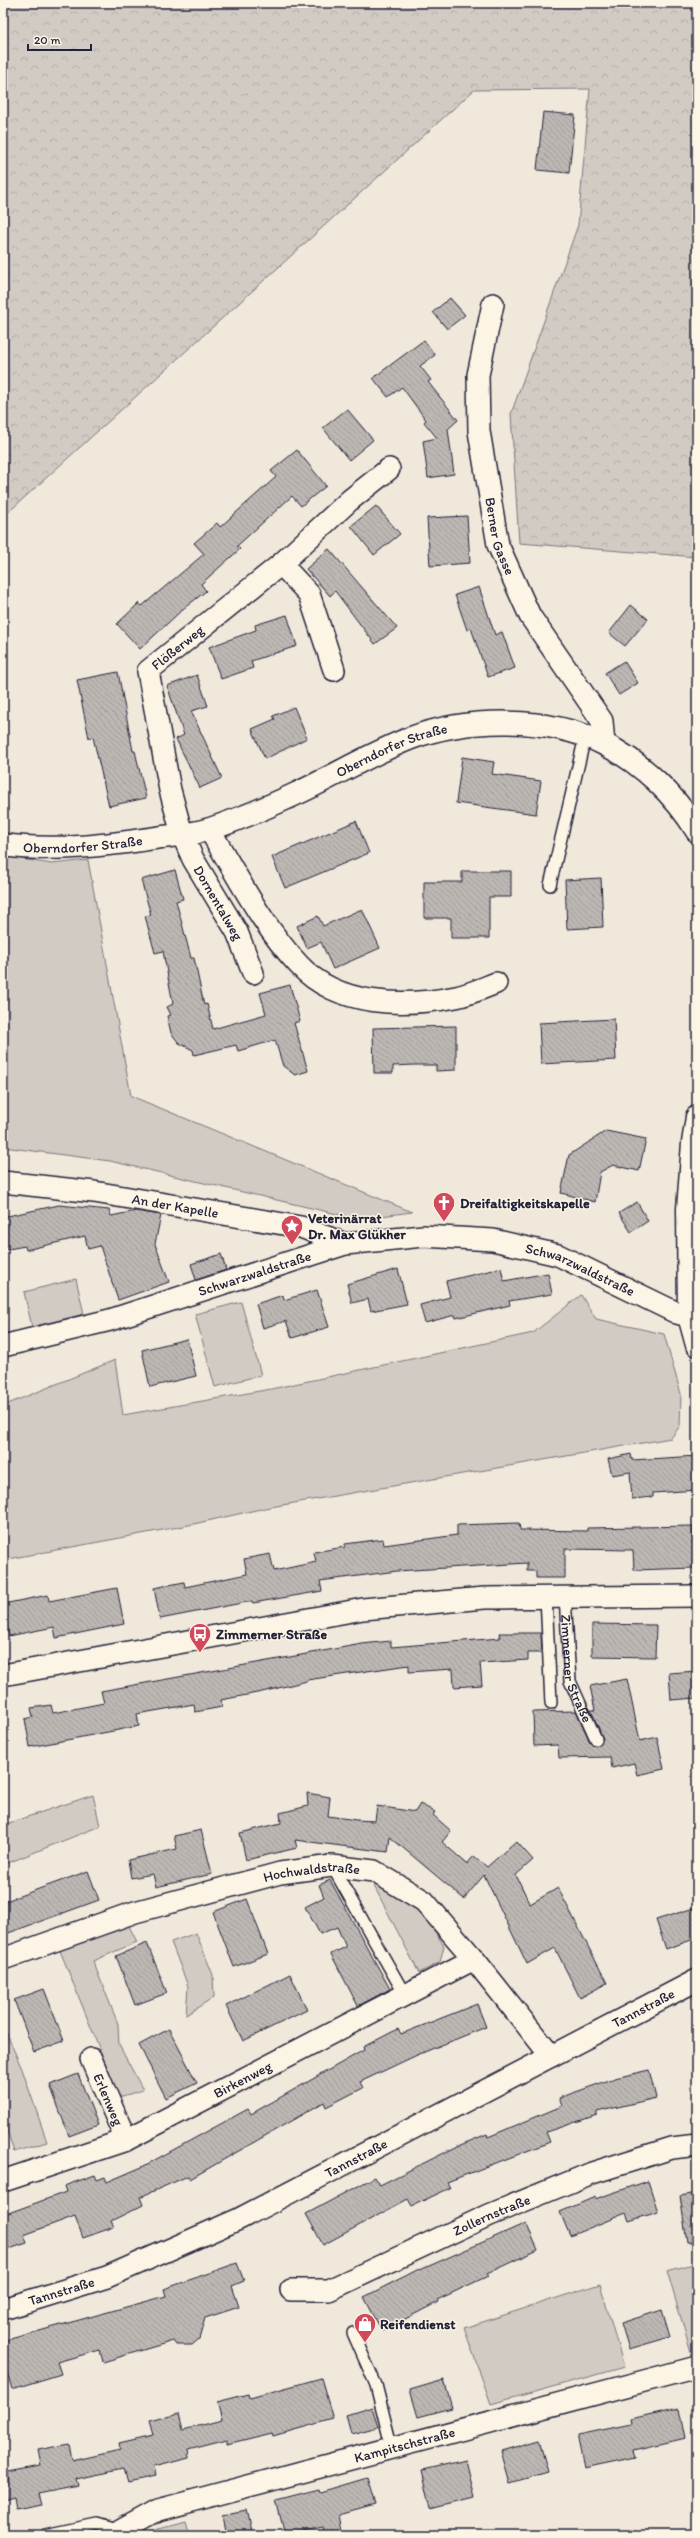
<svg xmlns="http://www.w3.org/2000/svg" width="700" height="2538" font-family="Itim,sans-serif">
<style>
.green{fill:#d1cbc3;stroke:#7a767f}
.forest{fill:url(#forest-crowns);stroke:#7a767f}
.building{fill:url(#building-back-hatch);stroke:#22223b}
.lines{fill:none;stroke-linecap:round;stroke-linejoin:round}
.service-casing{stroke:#22223b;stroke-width:14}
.minor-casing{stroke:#22223b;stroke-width:24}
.tertiary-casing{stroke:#22223b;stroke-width:25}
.service{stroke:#fcf5e5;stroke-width:11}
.minor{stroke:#fcf5e5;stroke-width:21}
.tertiary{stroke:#fcf5e5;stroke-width:22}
.labels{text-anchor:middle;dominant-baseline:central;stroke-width:3;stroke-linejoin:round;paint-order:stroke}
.street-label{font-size:14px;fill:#22223b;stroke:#fcf5e5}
.poi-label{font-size:14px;font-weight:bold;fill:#22223b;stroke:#fcf5e5;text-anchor:start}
</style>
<defs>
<pattern id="forest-crowns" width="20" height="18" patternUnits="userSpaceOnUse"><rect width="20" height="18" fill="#d1cbc3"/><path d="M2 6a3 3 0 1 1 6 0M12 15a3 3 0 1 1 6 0" fill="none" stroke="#b3aea8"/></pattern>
<pattern id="building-back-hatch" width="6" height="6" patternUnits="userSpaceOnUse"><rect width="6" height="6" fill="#bcb7b3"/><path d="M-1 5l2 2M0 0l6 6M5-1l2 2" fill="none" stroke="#a19d9b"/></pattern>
</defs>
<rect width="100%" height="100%" fill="#efe8db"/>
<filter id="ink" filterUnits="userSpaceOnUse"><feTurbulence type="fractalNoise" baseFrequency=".025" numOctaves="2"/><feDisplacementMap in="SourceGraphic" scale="8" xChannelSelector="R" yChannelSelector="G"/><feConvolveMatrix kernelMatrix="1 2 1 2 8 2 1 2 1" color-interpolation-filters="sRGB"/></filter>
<g filter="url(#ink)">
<g class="green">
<polygon points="3,856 52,864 88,860 131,1096 412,1212 358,1219 110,1161 3,1147"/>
<polygon points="76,1279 84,1314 32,1327 24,1292"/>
<polygon points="581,1295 596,1319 664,1334 681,1394 680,1426 671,1438 265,1508 189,1525 3,1560 3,1406 115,1360 123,1415 271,1389 533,1333"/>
<polygon points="241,1302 261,1375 215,1387 195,1314"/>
<polygon points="93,1795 100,1826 3,1865 3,1825"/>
<polygon points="373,1884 405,1898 428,1920 444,1946 440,1962 419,1973"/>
<polygon points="129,1926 137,1942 93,1961 118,2024 119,2045 143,2090 119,2097 59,1948"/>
<polygon points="196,1933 213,1975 214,1997 186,2015 188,1986 171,1942"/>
<polygon points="3,2025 22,2069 47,2142 14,2152 3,2118"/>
<polygon points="697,2263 697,2350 691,2352 667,2271"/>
<polygon points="600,2284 624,2367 491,2404 464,2328"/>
<polygon points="185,2521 189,2535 149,2535 159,2528"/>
</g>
<polygon class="forest" points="3,3 697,3 697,557 519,543 511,414 578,225 590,89 474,90 3,517"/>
<g class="building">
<polygon points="543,112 575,115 569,173 537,170"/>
<polygon points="450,298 465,315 447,329 433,312"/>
<polygon points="424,340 435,355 420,366 431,380 428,382 458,420 448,429 454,474 428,478 423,441 437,438 424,422 426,420 402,387 388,397 373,378"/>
<polygon points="347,409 373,440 349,460 323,428"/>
<polygon points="297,450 326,486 301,506 292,496 237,546 240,549 201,584 206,591 183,609 140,649 117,624 139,603 142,606 204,554 194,543 217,523 220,527 276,477 271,471"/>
<polygon points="376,506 400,534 374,555 351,526"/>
<polygon points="467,516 470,563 430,566 427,518"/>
<polygon points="329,549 397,628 375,644 335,591 330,596 306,569"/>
<polygon points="479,587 495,635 502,632 515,668 488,677 471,628 467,630 455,595"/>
<polygon points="631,605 648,619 625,646 609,633"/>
<polygon points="287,615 297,646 251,661 253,668 221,679 209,647 256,630 255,625"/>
<polygon points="624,661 638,683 619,695 605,673"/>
<polygon points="118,672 133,751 135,751 146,798 109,806 93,737 89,738 77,680"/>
<polygon points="197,675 208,706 191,711 222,778 200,788 176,739 184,735 167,686"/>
<polygon points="294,707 307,738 265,759 252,729 275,719 273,716"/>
<polygon points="462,757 494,762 492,774 541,781 536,814 456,803"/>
<polygon points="356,821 369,853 285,888 272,857"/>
<polygon points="175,870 183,899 176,901 191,958 194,958 204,1005 207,1004 213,1029 266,1014 260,993 290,985 300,1021 294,1023 308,1071 295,1075 283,1066 275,1040 238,1051 236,1045 194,1055 193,1050 179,1043 171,1033 167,1016 171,1015 167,1007 173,1004 163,951 155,953 145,916 151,915 141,880"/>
<polygon points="462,871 511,871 511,897 489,897 489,938 451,938 451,918 424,918 424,882 462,882"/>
<polygon points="601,878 603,927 567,929 565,880"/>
<polygon points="362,909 380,948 333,969 321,942 307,948 297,926 318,916 323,926"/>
<polygon points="614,1019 616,1060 541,1064 539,1023"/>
<polygon points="456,1026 456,1070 436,1071 436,1065 414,1065 393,1066 393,1073 374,1073 373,1028"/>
<polygon points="606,1131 646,1139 639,1171 613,1165 600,1172 595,1202 561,1193 569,1155"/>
<polygon points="637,1202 648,1221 631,1232 619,1213"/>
<polygon points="59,1205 109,1210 111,1216 136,1211 161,1215 155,1244 169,1282 118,1300 100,1246 88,1249 85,1236 26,1250 25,1246 3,1250 3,1217"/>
<polygon points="221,1254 226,1270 196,1280 191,1264"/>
<polygon points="501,1268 504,1281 548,1273 552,1294 509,1301 510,1305 456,1318 455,1315 425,1323 420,1305 450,1297 446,1281"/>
<polygon points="398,1269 407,1304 371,1311 368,1299 352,1303 347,1284"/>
<polygon points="317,1290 329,1327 292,1338 286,1321 263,1328 256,1304 283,1295 284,1300"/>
<polygon points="187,1339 196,1376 150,1387 142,1350"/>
<polygon points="631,1454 632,1460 697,1456 697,1490 653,1493 653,1497 632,1499 630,1472 612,1475 608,1459"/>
<polygon points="519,1523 520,1530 587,1531 587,1528 693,1526 694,1568 634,1570 633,1550 565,1549 565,1578 536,1578 536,1571 527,1571 527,1563 397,1571 320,1581 322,1591 253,1603 252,1601 160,1619 154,1588 184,1582 185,1587 247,1574 244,1559 270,1554 274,1571 316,1562 314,1552 345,1547 345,1544 383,1539 384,1545 457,1535 457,1525"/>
<polygon points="117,1588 124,1624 56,1638 54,1627 9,1636 3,1604 48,1595 49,1601"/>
<polygon points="592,1624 656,1625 655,1657 592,1656"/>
<polygon points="499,1633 541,1633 542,1653 528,1653 528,1660 480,1663 482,1685 454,1687 453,1669 409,1672 409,1665 367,1671 307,1680 307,1681 262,1692 221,1700 222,1707 195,1712 194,1704 137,1714 139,1726 30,1747 25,1719 33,1717 31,1708 51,1705 53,1713 104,1703 101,1691 362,1644 391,1641 391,1647 500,1638"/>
<polygon points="697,1671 697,1698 671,1700 669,1673"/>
<polygon points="627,1679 640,1741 657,1737 664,1769 637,1775 634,1763 612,1768 610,1757 559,1758 558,1745 534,1746 533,1712 576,1711 590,1742 595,1746 599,1745 603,1739 591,1710 595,1710 590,1686"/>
<polygon points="307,1793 330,1797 328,1816 356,1820 375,1821 377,1806 415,1812 420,1804 435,1812 433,1815 451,1831 442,1842 467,1864 474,1856 487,1867 516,1841 533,1860 516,1875 530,1904 558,1888 607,1983 580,1998 555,1948 527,1964 484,1875 464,1899 390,1837 388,1852 295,1840 297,1848 246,1860 240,1833 281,1823 280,1813 308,1806"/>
<polygon points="201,1830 212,1874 156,1887 153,1874 131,1878 128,1860 177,1849 174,1836"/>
<polygon points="88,1871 99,1900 3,1935 3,1902"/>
<polygon points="330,1880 390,1989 358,2006 331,1954 346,1947 337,1927 320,1934 305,1907 324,1897 319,1885"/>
<polygon points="247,1899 268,1954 234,1967 213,1912"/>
<polygon points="697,1907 697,1938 666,1949 656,1920"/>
<polygon points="147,1943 167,1993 135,2005 116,1956"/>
<polygon points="290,1974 307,2010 243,2041 226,2006"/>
<polygon points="44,1989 64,2041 34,2052 14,2000"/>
<polygon points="477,2004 486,2027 417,2055 360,2082 363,2088 326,2107 324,2102 190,2179 188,2176 140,2197 143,2205 111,2221 114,2227 83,2238 75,2216 24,2235 27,2243 3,2251 3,2215 66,2192 64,2186 95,2175 97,2180 105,2177 107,2182 142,2167 248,2109 251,2114 364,2050 363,2047 398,2029 401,2034"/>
<polygon points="169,2029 197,2083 166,2098 139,2045"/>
<polygon points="649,2070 656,2098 597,2112 597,2115 546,2132 550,2142 447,2182 450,2188 412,2206 408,2199 323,2245 306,2214 375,2177 380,2185 458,2146 487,2134 488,2137 562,2106 559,2098 615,2078"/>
<polygon points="78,2074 98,2125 69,2136 50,2085"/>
<polygon points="648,2181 658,2212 629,2221 626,2213 570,2236 560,2212 595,2197 595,2199"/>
<polygon points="697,2193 697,2242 687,2242 680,2196"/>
<polygon points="526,2223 538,2250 487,2274 488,2276 437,2300 438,2302 382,2331 364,2297 419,2269 420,2270"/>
<polygon points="237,2263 244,2281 232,2286 239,2307 205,2318 199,2339 192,2345 176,2345 173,2341 103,2362 100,2350 57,2362 61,2374 12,2389 3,2360 3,2341 166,2296 164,2289"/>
<polygon points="662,2310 670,2337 629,2349 621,2323"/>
<polygon points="321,2378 333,2419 273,2436 272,2433 227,2444 227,2439 188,2449 189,2458 153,2467 155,2476 128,2482 124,2469 76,2479 78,2486 38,2494 41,2505 16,2510 14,2498 3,2501 3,2481 9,2479 8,2471 41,2465 38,2450 69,2444 72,2461 120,2450 119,2443 153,2435 149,2421 179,2414 183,2430 222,2420 217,2402 248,2394 249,2398"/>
<polygon points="444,2380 452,2408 418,2417 410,2390"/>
<polygon points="372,2407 378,2427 351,2434 346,2415"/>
<polygon points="680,2408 686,2438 634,2450 636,2457 584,2468 577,2435 630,2424 629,2419"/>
<polygon points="539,2440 548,2472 510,2483 501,2451"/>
<polygon points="466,2460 475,2497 431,2508 422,2470"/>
<polygon points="367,2478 375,2505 339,2515 343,2535 325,2535 323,2527 285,2535 276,2500 319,2489 320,2492"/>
<polygon points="246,2510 252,2535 227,2535 223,2515"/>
</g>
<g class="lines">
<g class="service-casing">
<g id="service">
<polyline points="550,885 585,737"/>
<polyline points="546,1596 551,1703"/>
<path id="s1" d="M565 1596 570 1681 596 1739"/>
<polyline points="332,1866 405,1995"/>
<polyline points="353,2333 376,2385 392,2449"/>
<polyline points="45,2535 97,2524 120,2531"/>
</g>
</g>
<g class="minor-casing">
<g id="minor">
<path id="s2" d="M493 304 478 375 479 431 498 545 530 616 602 721 604 744"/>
<polyline points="281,564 309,594 334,670"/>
<path d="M209 829C237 875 262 926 299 965 338 1007 404 1007 456 997 470 994 483 988 496 983"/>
<path id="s3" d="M253 973 237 932 193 859 182 834 170 790 148 671 281 564 350 500 389 469"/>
<path id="s4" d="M3 1182 94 1192 301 1227 345 1244"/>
<path id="s5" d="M3 1346 110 1320 345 1244 423 1236 493 1240 558 1255 677 1313 689 1316 697 1315"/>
<polyline points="3,1675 363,1609 484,1598 697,1596"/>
<path id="s6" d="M3 1959 135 1912 280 1873 332 1866 374 1871 424 1901 474 1959 551 2056"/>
<path id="s7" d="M91 2059 126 2140"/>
<path id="s8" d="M3 2181 126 2140 474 1959"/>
<path id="s9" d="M291 2290H329L489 2215 592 2173 672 2148 697 2145"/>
<path id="s10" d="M3 2309 107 2277 239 2219 697 1980"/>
<path id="s11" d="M118 2535 120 2531 158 2510 697 2367"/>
</g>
</g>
<g class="tertiary-casing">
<g id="tertiary">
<path id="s12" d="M3 845C55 852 110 845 162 837 178 835 195 834 210 829 240 819 270 806 298 793 336 775 372 753 411 738 468 717 549 716 604 744 642 763 675 795 697 831"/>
<polyline points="697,1117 693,1143 688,1209 689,1316 697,1345"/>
</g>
</g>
<use href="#service" class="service"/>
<use href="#minor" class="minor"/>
<use href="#tertiary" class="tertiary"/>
</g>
</g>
<defs>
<g id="church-pin" transform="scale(1.15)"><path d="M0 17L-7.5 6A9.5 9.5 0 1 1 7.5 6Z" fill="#d1495b" stroke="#fcf5e5"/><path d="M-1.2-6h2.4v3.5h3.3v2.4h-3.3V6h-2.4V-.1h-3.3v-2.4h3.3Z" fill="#fff"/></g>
<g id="sight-pin" transform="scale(1.15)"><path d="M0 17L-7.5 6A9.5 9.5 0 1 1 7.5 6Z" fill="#d1495b" stroke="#fcf5e5"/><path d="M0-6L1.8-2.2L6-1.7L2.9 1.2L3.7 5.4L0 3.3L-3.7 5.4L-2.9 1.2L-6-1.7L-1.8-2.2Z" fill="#fff"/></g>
<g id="bus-pin" transform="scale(1.15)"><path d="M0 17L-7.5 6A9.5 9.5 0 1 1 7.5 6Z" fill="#d1495b" stroke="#fcf5e5"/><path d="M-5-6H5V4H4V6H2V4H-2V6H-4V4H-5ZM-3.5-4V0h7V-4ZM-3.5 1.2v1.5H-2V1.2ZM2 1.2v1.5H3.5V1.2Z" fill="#fff"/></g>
<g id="shop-pin" transform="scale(1.15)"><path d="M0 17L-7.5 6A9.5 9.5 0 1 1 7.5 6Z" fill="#d1495b" stroke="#fcf5e5"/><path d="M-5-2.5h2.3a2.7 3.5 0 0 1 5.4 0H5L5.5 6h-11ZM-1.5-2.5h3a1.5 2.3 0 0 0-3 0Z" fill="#fff"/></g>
</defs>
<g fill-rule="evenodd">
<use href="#church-pin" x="444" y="1203"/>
<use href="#sight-pin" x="292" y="1226"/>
<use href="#bus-pin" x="200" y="1634"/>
<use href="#shop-pin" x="365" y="2324"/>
</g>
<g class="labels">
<g class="street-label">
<text stroke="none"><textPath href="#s2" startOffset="236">Berner Gasse</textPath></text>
<text stroke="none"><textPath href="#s3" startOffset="361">Flößerweg</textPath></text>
<text stroke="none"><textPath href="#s12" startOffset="407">Oberndorfer Straße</textPath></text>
<text stroke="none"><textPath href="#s12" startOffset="80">Oberndorfer Straße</textPath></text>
<text transform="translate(218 903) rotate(60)">Dornentalweg</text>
<text stroke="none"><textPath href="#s4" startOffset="174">An der Kapelle</textPath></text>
<text stroke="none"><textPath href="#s5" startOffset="598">Schwarzwaldstraße</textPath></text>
<text stroke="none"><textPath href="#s5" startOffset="262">Schwarzwaldstraße</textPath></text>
<text stroke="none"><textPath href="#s1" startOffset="74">Zimmerner Straße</textPath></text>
<text stroke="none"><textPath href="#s6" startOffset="322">Hochwaldstraße</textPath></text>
<text stroke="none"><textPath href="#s10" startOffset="709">Tannstraße</textPath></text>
<text stroke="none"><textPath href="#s8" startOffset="261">Birkenweg</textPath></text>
<text stroke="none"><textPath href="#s7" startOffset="44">Erlenweg</textPath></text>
<text stroke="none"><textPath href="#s10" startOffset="385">Tannstraße</textPath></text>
<text stroke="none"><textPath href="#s9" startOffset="217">Zollernstraße</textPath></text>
<text stroke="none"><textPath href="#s10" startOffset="61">Tannstraße</textPath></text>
<text stroke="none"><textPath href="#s11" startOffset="303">Kampitschstraße</textPath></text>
</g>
<g class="poi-label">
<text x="460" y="1203">Dreifaltigkeitskapelle</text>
<text x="308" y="1218">Veterinärrat<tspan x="308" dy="16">Dr. Max Glükher</tspan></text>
<text x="216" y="1634">Zimmerner Straße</text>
<text x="380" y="2324">Reifendienst</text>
</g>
</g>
<rect width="700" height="2538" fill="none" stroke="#fcf5e5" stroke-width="16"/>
<rect x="8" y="8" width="684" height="2522" fill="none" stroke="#22223b" stroke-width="1.5" filter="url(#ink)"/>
<path d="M28 44v6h63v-6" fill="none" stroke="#22223b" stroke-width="2"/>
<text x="34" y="44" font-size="12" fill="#22223b" stroke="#fcf5e5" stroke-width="3" paint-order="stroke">20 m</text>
</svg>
